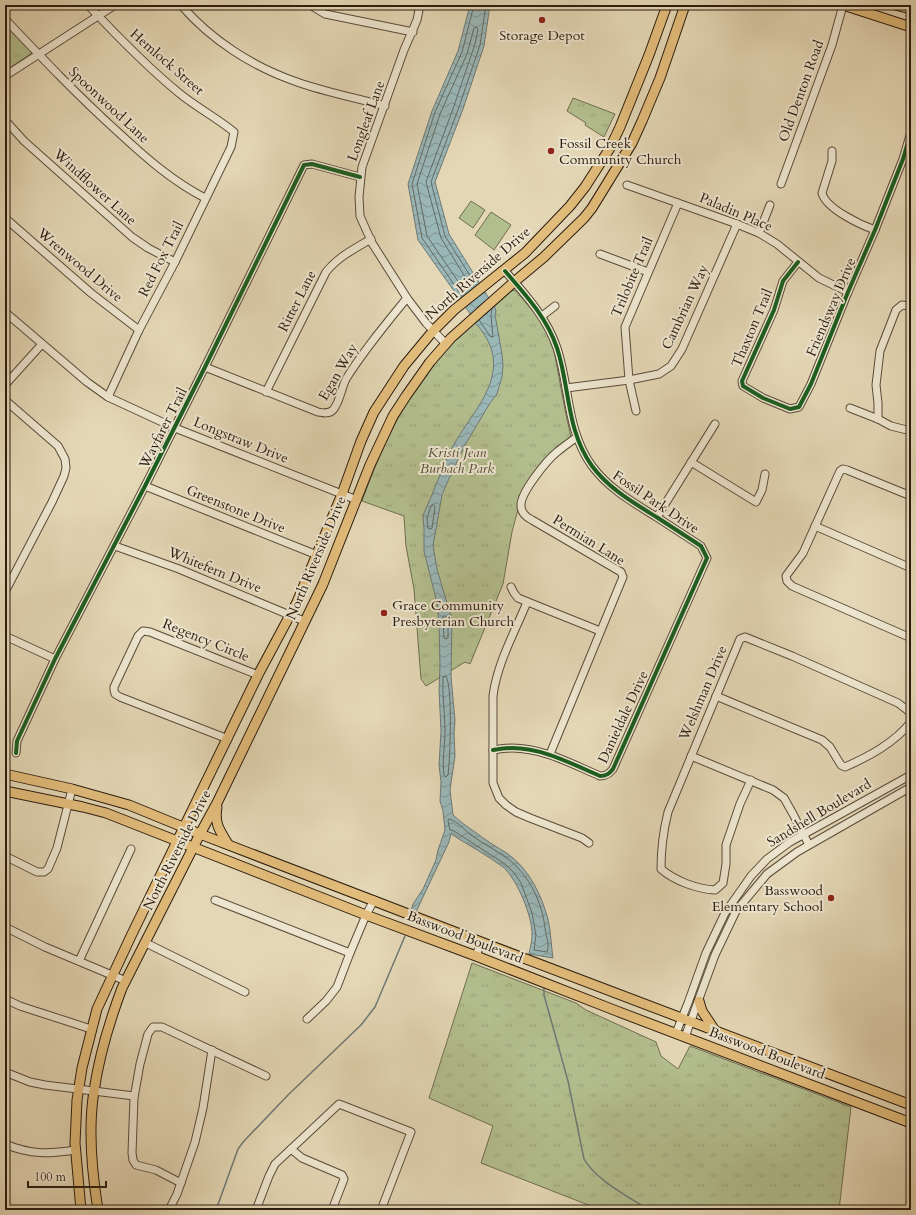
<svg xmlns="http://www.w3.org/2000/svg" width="916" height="1215" font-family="Cardo,serif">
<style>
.grass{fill:url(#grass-tufts);stroke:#6f6d4f}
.pitch{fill:#b3be8e;stroke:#6f6d4f}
.water{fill:url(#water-waves);stroke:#6e7975}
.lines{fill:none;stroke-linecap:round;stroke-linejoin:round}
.shore{stroke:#626a64;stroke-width:1}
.stream{stroke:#6e7975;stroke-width:1.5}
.minor-casing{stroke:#594b39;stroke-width:9}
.major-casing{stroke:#2b1c10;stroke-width:11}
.minor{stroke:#ede5cf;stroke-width:7}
.major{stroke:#e2bc7a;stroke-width:9}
.cycleway-casing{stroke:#ede5cf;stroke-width:6}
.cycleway{stroke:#1b5e20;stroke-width:4}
.poi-dot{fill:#8f2418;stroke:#ede5cf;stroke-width:1.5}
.labels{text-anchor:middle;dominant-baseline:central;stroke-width:4;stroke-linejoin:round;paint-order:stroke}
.poi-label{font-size:14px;fill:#2b1c10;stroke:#ede5cf;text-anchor:start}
.street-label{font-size:14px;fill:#2b1c10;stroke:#ede5cf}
.park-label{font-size:14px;font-style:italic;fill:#544d36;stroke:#ede5cf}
</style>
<defs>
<pattern id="grass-tufts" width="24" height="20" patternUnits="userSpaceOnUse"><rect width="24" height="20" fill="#b3be8e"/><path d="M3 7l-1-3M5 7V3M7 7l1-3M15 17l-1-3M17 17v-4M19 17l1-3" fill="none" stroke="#9aa379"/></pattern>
<pattern id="water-waves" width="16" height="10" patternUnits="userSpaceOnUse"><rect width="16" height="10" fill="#9ab7b8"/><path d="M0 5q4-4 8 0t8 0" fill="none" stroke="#7e9494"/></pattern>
</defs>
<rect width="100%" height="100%" fill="#e4d7b5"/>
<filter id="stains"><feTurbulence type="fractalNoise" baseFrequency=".005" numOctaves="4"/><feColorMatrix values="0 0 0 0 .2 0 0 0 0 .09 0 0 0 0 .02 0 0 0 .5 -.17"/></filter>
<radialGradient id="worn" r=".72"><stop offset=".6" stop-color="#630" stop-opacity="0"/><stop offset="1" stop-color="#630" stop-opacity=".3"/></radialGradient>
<g class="grass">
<polygon points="5,24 32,53 5,71"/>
<polygon points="573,98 615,114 604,137 585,125 586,123 567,111"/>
<path d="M511 290 516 291 537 316 547 332 554 350 565 410 571 437 553 451 540 464 531 476 522 494 512 532 503 584 470 664 465 662 426 686 421 679 414 589 406 546 404 516 362 501C383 443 409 388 452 343 470 324 492 308 511 290Z"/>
<polygon points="472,963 576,1003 586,1010 656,1042 661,1056 678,1069 690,1046 851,1107 839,1210 601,1210 481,1163 493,1126 429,1098"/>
</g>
<g class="pitch">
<polygon points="471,201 485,210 473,228 459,218"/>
<polygon points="491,212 511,225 494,250 475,235"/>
</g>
<path class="water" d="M470 5H490L484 46 463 109 435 182 449 234 490 300 492 299 496 311 495 315 502 354 503 366 502 377 497 394 490 403 465 445 450 476 442 495 433 546 437 569 452 620 451 676 455 721 454 733 455 756 450 790 453 815C460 821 467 827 475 832 485 840 497 847 508 854 529 869 541 894 548 919 551 932 551 945 553 958L529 954C530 948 532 942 532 936 533 917 517 879 503 867 487 855 468 845 451 834L449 842C438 865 427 889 416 912L411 911 413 904 423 889 436 860 438 850 445 830 443 811 440 801 441 782 439 765 441 731 439 690 440 666 439 623 437 603 424 551V528L423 518 424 513C434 492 441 469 452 448 469 415 508 381 488 341 484 333 478 325 471 319L473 318 418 240 408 184 432 111 458 51Z"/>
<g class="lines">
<g class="shore">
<polyline points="476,285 445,236 431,182 459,107 480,45 486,5"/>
<polyline points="466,293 427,236 417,184 440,114 467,54 474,28 476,27 478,29 475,44 454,106 426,182 441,238 472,288"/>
<polyline points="462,296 422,238 412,184 435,112 462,52 474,5"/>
<polyline points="479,320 490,336 493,337 491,316 492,309"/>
<polygon points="432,505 434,505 435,507 432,528 430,529 428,528 427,518"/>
<polygon points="444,616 446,616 448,621 448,638 446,639 444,638 443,617"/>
<path d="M446 676C453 687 450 759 448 775L446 777 444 775C442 760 445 746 445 731 445 713 442 695 443 677Z"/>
<path d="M449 819C458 821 464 830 471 835 483 844 496 850 508 859 529 875 542 902 545 928 546 937 550 944 547 952L534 950 536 935 532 913 521 883 515 874 505 864 454 831 450 830 448 821Z"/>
</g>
<g class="stream">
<path d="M544 988V995L568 1081 584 1159C596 1180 629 1197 649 1210"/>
<polyline points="216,1210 238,1149 244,1141 288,1095 361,1025 375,1007 405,936"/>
</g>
<g class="minor-casing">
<g id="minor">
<path d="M88 5C117 36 146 66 179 93 196 107 217 118 234 132L231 147 175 262 139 330 108 397"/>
<path d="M181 5C211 40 253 67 297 82 325 92 356 98 385 106"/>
<polyline points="310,5 325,14 335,16 413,32"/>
<polyline points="420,5 417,20 404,50 362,167 359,197 360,216 372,243 407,298 426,323 445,343"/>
<path d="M5 19C42 58 78 96 118 132 145 157 172 181 205 198"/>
<polyline points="5,76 115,5"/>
<polyline points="5,120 24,141 132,237 148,248 175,262"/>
<path d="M832 151V161L822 193C826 209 861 225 875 230"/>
<polyline points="781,184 832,45 843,5"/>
<polyline points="627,185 737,224 759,233 777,244 819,278 848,292"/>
<polyline points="5,218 91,293 139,330"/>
<polyline points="759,233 770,205"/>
<polyline points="600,254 648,272"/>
<polyline points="798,262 783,281 774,310 742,381 743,386 763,398 790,409 799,407 811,384 848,292 875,230 903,159 911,132"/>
<polyline points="5,312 87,382 108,397 175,428 357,500"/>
<polyline points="542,316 555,306"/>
<path d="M205 367 318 412C324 413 329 414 333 410 340 402 341 389 346 379 364 350 385 325 407 298"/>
<polyline points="5,385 42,344"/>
<polyline points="566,388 629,380 659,374 671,366 682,349 737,224"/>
<path d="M266 392 326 272C338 257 354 249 371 239"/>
<polyline points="5,400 58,446 65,459 66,468 64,476 52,502 5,592"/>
<polyline points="850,408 878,419 891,426 911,431"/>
<polyline points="636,411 629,380 625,327 678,203"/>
<polyline points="878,419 878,403 876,385 880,351 896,310 902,305 911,306"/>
<polyline points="691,462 756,502 762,490 765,474"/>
<polyline points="145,486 317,555"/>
<polyline points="911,496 847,470 843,469 840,471 803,553 786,576 787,581 792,586 911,638"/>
<polyline points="657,517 715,424"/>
<polyline points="815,526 911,568"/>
<polyline points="115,546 179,569 304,621"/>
<polyline points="511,587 514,593 518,598 600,631"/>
<path d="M527 602C515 632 497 663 493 696V783L499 798 506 805 516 812 530 818 582 838 589 843"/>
<polyline points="5,636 55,659"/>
<path d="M716 696 822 740 830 747 841 765 845 767C870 756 894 743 911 722"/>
<polyline points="228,739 120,697 115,694 114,690 114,687 138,636 143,631 150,632 258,675"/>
<path d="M493 750C499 749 506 748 512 748 543 748 572 764 600 776 606 776 609 774 613 769L707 558 701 546C687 537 672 527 658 518 634 503 609 489 592 466 566 430 570 387 557 348 547 318 525 294 505 271"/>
<polyline points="16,753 17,741 55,659 145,486 205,367 304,165 312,164 360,177"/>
<path d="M550 754 623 577 621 572 532 520C526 517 521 513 521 506 520 493 547 460 557 452 563 447 570 442 577 437"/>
<polyline points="691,756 773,790 784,798 793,814 809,845"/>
<path d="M751 780 740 804 726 845V864L723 883 715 890C697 889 675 881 661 869 661 849 663 832 668 812L740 639 745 637 792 656 898 703 911 713"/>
<polyline points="5,856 37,872 44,872 48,869 57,848 72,789"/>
<polyline points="215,900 350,953"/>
<polyline points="5,927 45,947 126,981"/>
<polyline points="146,943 245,992"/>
<polyline points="476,956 481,942"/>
<polyline points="79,961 131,849"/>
<polyline points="5,999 20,1006 91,1029"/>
<polyline points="307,1019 326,1001 337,987 350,953 366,915 374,900"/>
<polyline points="676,1033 688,1003 706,953 725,913 751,876 767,859 790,842 911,775"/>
<polyline points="685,1037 715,955 726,932 736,911 767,874 797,852 911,787"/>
<polyline points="5,1072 30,1082 45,1085 134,1096"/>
<path d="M5 1144C31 1155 49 1154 75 1150"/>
<polyline points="291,1149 302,1158 342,1175 344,1179 332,1210"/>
<polyline points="181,1183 156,1170 136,1165 133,1160 132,1153 134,1098 140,1064 148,1034 153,1027 162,1027 266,1076"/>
<polyline points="169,1210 177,1194 195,1142 203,1108 212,1050"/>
<polyline points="256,1210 269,1176 275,1164 339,1104 411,1132 381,1210"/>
</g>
</g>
<g class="major-casing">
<g id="major">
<polyline points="843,5 911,27"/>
<polyline points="895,5 911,9"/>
<polyline points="5,774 72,789 129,805 200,834 481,942 911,1105"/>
<polyline points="5,791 83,807 106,813 366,915 476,956 614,1010 911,1123"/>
<path d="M217 807C214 824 220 831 228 844"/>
<polyline points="699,1001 702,1011 714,1029"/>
<polyline points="81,1210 75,1143 77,1100 82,1068 97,1009 131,936 258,675 297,602 342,494 361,441 374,412 404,366 433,331 454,310 525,253 570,206 585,187 610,148 620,127 649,55 667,5"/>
<path d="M98 1210C92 1173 88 1128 94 1091 99 1057 110 1020 122 988L200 834 217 803 323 584 370 465 393 416 406 396 430 362 451 338 514 282 544 257 584 218 592 208 632 143 642 121 660 78 685 5"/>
</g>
</g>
<use href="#minor" class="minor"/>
<use href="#major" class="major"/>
<g class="cycleway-casing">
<g id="cycleway">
<polyline points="798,262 783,281 774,310 742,381 743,386 763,398 790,409 799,407 811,384 848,292 875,230 903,159 911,132"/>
<path d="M493 750C499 749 506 748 512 748 543 748 572 764 600 776 606 776 609 774 613 769L707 558 701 546C687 537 672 527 658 518 634 503 609 489 592 466 566 430 570 387 557 348 547 318 525 294 505 271"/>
<polyline points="16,753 17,741 55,659 145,486 205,367 304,165 312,164 360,177"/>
</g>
</g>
<use href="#cycleway" class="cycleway"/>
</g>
<g class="poi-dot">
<circle cx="542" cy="20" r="4"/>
<circle cx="551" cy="151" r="4"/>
<circle cx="384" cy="613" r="4"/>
<circle cx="831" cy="898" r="4"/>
</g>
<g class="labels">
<g class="poi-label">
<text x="542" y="35" text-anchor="middle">Storage Depot</text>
<text x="559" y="143">Fossil Creek<tspan x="559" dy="16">Community Church</tspan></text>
<text x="392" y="605">Grace Community<tspan x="392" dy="16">Presbyterian Church</tspan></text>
<text x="823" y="890" text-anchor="end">Basswood<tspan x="823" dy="16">Elementary School</tspan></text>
</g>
<g class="street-label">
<text transform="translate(167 62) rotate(41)">Hemlock Street</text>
<text transform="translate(801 91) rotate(-70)">Old Denton Road</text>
<text transform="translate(109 105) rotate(43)">Spoonwood Lane</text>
<text transform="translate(366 121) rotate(-70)">Longleaf Lane</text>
<text transform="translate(95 187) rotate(42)">Windflower Lane</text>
<text transform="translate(736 212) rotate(23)">Paladin Place</text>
<text transform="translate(161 259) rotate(-63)">Red Fox Trail</text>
<text transform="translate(80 265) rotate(40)">Wrenwood Drive</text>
<text transform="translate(478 273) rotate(-41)">North Riverside Drive</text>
<text transform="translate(632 277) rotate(-67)">Trilobite Trail</text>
<text transform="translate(297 301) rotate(-63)">Ritter Lane</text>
<text transform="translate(685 307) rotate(-65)">Cambrian Way</text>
<text transform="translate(831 307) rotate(-67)">Friendsway Drive</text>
<text transform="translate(752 328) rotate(-67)">Thaxton Trail</text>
<text transform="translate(338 372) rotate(-60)">Egan Way</text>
<text transform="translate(163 428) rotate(-63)">Wayfarer Trail</text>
<text transform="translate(241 440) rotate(22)">Longstraw Drive</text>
<text transform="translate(656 502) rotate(34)">Fossil Park Drive</text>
<text transform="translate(236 509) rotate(22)">Greenstone Drive</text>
<text transform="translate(589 540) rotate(32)">Permian Lane</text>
<text transform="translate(316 558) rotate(-67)">North Riverside Drive</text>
<text transform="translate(215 570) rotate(22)">Whitefern Drive</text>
<text transform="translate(206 640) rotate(22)">Regency Circle</text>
<text transform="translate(703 693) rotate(-67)">Welshman Drive</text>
<text transform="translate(623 717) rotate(-65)">Danieldale Drive</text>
<text transform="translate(819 813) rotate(-31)">Sandshell Boulevard</text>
<text transform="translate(177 850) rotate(-63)">North Riverside Drive</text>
<text transform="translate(465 937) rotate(21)">Basswood Boulevard</text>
<text transform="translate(767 1053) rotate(21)">Basswood Boulevard</text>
</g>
<g class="park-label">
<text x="457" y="452">Kristi Jean<tspan x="457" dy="16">Burbach Park</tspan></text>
</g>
</g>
<rect width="916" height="1215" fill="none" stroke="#e4d7b5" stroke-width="20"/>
<rect x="6" y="6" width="904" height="1203" fill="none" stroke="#2b1c10" stroke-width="2"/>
<rect x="10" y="10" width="896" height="1195" fill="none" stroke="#2b1c10"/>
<path d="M28 1181v6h78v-6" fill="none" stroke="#2b1c10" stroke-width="2"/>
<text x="34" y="1181" font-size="12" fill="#2b1c10" stroke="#ede5cf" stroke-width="3" paint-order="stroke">100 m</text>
<rect width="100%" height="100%" filter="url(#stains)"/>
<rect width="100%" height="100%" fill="url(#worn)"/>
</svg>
